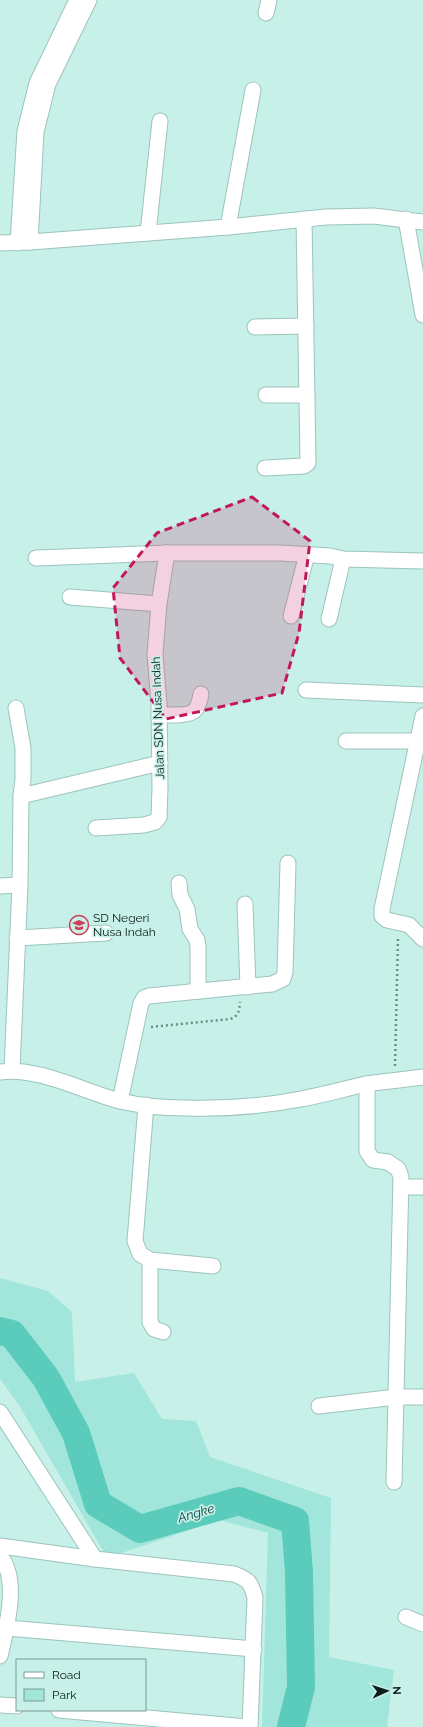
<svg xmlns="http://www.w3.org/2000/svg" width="423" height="1727" font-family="Raleway,sans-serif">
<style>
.green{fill:#a2e6db}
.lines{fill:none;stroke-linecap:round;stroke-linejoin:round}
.river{stroke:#5bcbbc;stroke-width:28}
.minor-casing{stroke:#9cc4bd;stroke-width:17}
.path{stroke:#6e8b86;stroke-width:2.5;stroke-dasharray:2 3;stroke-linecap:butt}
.minor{stroke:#fff;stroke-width:15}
.marked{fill:#c2185b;fill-opacity:0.2;stroke:#c2185b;stroke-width:3;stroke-dasharray:8 5;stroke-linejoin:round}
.labels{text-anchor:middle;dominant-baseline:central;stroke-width:3.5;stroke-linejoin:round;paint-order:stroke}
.street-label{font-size:12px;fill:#0d1c1a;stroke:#c7f0e9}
.poi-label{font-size:12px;fill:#0d1c1a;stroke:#c7f0e9;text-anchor:start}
.water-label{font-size:13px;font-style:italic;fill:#063c36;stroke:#c7f0e9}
</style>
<rect width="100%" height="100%" fill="#c7f0e9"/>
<polygon class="green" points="0,1278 48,1291 72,1312 75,1382 134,1373 162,1419 196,1421 210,1457 331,1498 329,1657 394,1670 387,1727 262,1727 268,1533 219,1520 107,1558 19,1405 0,1379"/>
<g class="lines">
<polyline class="river" points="0,1331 12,1334 46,1378 76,1433 98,1504 140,1529 239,1501 295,1521 299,1572 301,1687 291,1727"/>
<g class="minor-casing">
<g id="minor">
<polyline points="266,13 269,0"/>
<polyline points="406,219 423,315"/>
<polyline points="228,227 253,90"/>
<polyline points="148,233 160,121"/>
<polyline points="30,242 36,132 48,84 89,0"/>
<polyline points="0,243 30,242 228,227 326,217 374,216 423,222"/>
<polyline points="18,243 25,131 37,83 77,0"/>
<polyline points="255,327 306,326"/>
<polyline points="266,395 307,395"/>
<polyline points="265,468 304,466 308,463 304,219"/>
<polyline points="36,558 167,553 280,553 330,556 343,559 423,561"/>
<polyline points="70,597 159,604"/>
<polyline points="291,616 307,554"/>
<polyline points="329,619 343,559"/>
<polyline points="306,690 423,695"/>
<path d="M159 715C167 715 189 716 194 711 199 707 200 699 201 694"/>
<polyline points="423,716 382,909 382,916 387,920 409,925 423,939"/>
<polyline points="346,741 418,741"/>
<polyline points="21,796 160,763"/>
<polyline points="96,828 144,825 155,822 159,817 160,788 159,704 155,654 159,604 167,553"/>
<polyline points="179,883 180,895 187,909 190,929 197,940 198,947 198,991"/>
<polyline points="0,886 20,885"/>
<polyline points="245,904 248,987"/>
<polyline points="17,938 106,933"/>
<polyline points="12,1070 20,885 21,796 23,779 23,748 16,708"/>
<path d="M0 1072C36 1066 85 1092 120 1101 141 1106 164 1108 186 1108 222 1109 265 1106 301 1099 323 1095 344 1089 366 1084 385 1081 404 1080 423 1077"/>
<polyline points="367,1084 367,1151 373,1160 388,1162 398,1169 401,1177 394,1482"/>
<polyline points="120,1101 141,1003 144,998 149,996 272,984 283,979 285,972 288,863"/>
<polyline points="146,1105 135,1241 140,1254 150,1260 213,1266"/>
<polyline points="401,1187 423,1187"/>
<polyline points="150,1260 150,1322 154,1329 163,1332"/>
<polyline points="319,1406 396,1397 423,1397"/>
<polyline points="0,1412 95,1559"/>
<path d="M0 1546 95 1559 234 1574C249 1580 251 1582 255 1598L250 1727"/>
<path d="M0 1556C20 1579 6 1630 0 1656"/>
<polyline points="406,1617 423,1624"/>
<polyline points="7,1628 254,1649"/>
<polyline points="0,1705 17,1706"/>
<polyline points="59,1710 247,1727"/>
</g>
</g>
<g class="path">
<path d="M151 1027 230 1019C239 1016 239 1011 240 1002"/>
<polyline points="395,1066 398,937"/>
</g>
<use href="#minor" class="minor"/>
</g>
<path class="marked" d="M252 497 310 541 299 633 282 693 166 719 120 658 113 588 157 533Z"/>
<defs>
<g id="school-ring" transform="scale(1)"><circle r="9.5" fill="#c7f0e9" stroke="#ce3e54" stroke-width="1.5"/><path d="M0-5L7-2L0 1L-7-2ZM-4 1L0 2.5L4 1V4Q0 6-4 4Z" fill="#ce3e54"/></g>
</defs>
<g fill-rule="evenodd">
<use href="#school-ring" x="79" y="925"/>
</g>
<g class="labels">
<g class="street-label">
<text transform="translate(158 718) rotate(-92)">Jalan SDN Nusa Indah</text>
</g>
<g class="poi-label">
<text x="93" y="918">SD Negeri<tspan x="93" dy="14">Nusa Indah</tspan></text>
</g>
<g class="water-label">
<text transform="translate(196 1513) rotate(-16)">Angke</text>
</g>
</g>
<rect x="16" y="1659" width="130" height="52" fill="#c7f0e9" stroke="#7d9b96"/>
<rect x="24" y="1672" width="20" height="6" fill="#ffffff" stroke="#7d9b96"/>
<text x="52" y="1679" font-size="12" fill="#0d1c1a">Road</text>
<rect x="24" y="1689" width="20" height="12" fill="#a2e6db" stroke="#7d9b96"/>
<text x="52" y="1699" font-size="12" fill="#0d1c1a">Park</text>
<g transform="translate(387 1691) rotate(87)" stroke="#c7f0e9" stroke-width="3" paint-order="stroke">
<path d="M0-3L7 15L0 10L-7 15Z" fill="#0d1c1a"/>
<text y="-6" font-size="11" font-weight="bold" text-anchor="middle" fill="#0d1c1a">N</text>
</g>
</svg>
